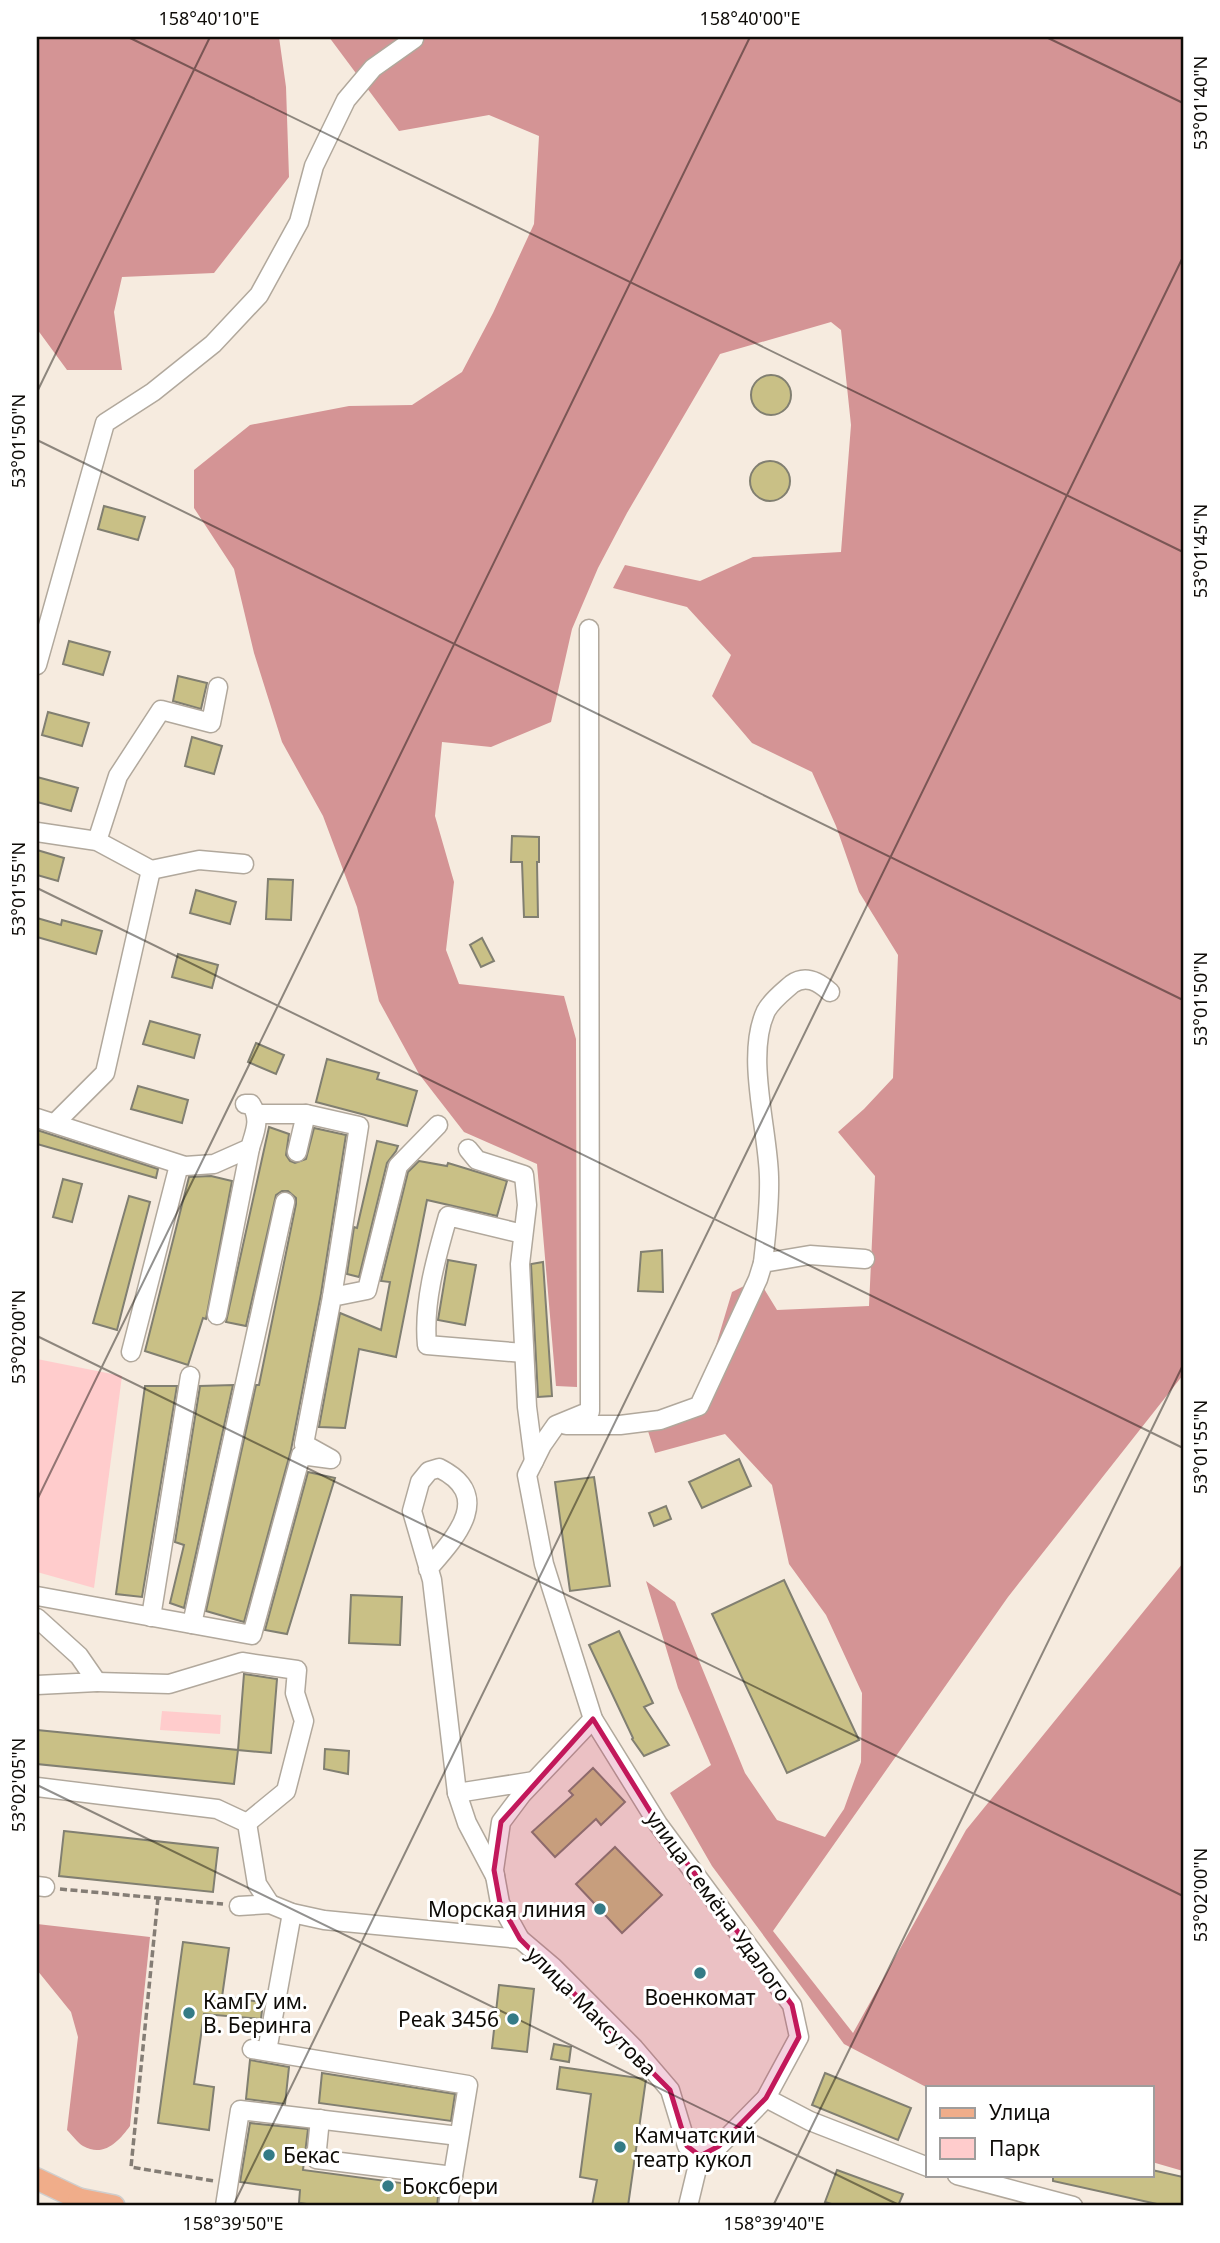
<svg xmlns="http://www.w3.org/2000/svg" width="1220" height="2243" font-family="'Noto Sans',sans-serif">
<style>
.green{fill:#fcc}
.forest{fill:#d49495}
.building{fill:#c9c086;stroke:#817f71;stroke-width:2}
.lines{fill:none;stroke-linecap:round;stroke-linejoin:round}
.minor-casing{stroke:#b1a89c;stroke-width:21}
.major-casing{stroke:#cfcecd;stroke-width:24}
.path{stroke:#847d75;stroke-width:3.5;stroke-dasharray:7 3.5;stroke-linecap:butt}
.minor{stroke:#fff;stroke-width:18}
.major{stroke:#f0ad8a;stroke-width:21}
.marked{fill:#c2185b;fill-opacity:0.2;stroke:#c2185b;stroke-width:5;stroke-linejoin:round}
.ticks{fill:none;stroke:#0e0b07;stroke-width:2;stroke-opacity:0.45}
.poi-dot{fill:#347b86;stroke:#fff;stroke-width:2.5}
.labels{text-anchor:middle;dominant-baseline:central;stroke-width:6;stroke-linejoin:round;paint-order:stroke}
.street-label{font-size:21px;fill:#0e0b07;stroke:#fff}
.poi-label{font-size:21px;fill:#0e0b07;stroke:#fff;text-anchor:start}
.neatline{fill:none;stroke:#0e0b07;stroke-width:2.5}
.ticks-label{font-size:18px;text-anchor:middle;fill:#0e0b07}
</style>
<rect width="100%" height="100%" fill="#f6ebdf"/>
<g class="green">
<polygon points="37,1359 122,1376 94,1588 37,1572"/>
<polygon points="162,1711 221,1715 220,1734 160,1730"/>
</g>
<g class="forest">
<polygon points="37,37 279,37 286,87 289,177 214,273 122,277 114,312 122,370 67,370 37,329"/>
<polygon points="329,37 1183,37 1183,1375 1008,1597 773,1931 853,2033 966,1830 1183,1563 1183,2171 1152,2162 1152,2087 928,2088 844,2044 712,1866 670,1793 711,1765 678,1688 646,1581 675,1602 745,1773 777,1820 825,1837 844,1809 861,1762 862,1693 826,1615 789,1564 772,1485 725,1434 655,1453 647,1428 701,1395 732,1292 758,1279 777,1310 869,1306 875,1176 838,1132 864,1109 893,1078 898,955 859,892 836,826 812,772 752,743 712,696 731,655 687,607 613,588 625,565 700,581 753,557 841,552 851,425 841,330 831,322 720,354 627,513 598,568 572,629 551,722 491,747 442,742 435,816 454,882 446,950 459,984 564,996 576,1039 577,1387 556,1386 537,1164 464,1132 419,1074 379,1001 357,907 323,816 282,742 254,653 234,569 194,508 194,470 250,425 349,406 412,405 462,372 493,313 534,224 539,136 489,115 399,131"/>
<path d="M37 1924 150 1937 130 2126C119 2141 104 2158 83 2146 78 2143 72 2135 67 2130L78 2037 71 2012 37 1970Z"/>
</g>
<g class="building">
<circle cx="771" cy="395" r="20"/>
<circle cx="770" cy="481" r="20"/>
<polygon points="104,506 145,517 138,540 98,529"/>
<polygon points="69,641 110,652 103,675 63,664"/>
<polygon points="178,676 207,683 201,709 173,701"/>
<polygon points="48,712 89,723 82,746 42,735"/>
<polygon points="192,737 222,746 214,774 185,766"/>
<polygon points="37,777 78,788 71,811 37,802"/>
<polygon points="512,836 539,837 539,862 537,862 538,917 524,917 522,862 511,862"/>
<polygon points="37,850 64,858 58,881 37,875"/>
<polygon points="268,879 293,880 291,920 266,919"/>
<polygon points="196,890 236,902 230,924 190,913"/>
<polygon points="37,918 61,925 62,920 102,931 96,954 37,937"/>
<polygon points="482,938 494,961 481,967 470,945"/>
<polygon points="178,954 218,965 212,988 172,977"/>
<polygon points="150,1021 200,1035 194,1058 143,1044"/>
<polygon points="256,1043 284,1055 276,1074 248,1062"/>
<polygon points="327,1059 379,1073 377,1079 417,1091 407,1126 316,1102"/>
<polygon points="138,1086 188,1100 182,1123 131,1109"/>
<polygon points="269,1127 289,1134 286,1155 290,1161 295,1163 306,1159 314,1128 346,1135 321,1294 291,1450 244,1622 206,1611 256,1385 259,1385 296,1204 296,1198 288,1191 282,1191 276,1195 246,1326 226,1322"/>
<polygon points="37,1130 158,1169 156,1178 37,1144"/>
<polygon points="377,1141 398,1146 396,1151 387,1163 359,1277 347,1274 354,1227 357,1228"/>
<polygon points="419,1161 447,1166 448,1163 507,1181 497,1216 427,1200 396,1357 359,1349 345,1428 319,1427 340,1313 381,1330 390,1282 381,1281 408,1172"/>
<polygon points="211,1176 232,1181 206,1319 203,1318 188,1365 145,1351 189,1177"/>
<polygon points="63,1179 82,1184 72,1222 53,1217"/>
<polygon points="129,1196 150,1202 117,1330 93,1323"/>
<polygon points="662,1250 663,1292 638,1291 641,1252"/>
<polygon points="448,1260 476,1265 465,1325 438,1320"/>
<polygon points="543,1262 552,1396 538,1397 531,1264"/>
<polygon points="233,1385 184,1608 170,1603 184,1545 175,1542 200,1386"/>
<polygon points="145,1386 177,1386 142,1597 116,1594"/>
<polygon points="739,1459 751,1486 702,1508 689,1482"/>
<polygon points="308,1472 335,1478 287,1634 265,1630"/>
<polygon points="594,1477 610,1586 570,1591 555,1482"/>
<polygon points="666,1506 671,1519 654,1526 649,1513"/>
<polygon points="784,1580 859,1740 787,1773 712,1614"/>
<polygon points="351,1595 402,1597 400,1645 349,1643"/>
<polygon points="619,1631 653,1703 644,1707 669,1745 644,1756 632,1739 633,1738 589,1645"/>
<polygon points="244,1674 277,1679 271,1753 238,1750"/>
<polygon points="37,1730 238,1750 234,1784 37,1764"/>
<polygon points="325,1749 349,1751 348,1774 324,1769"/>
<polygon points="593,1768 625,1802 601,1825 596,1819 555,1857 532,1832 573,1795 569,1791"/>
<polygon points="64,1831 218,1848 213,1892 59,1876"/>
<polygon points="615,1847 662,1895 622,1933 576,1884"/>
<polygon points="183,1942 229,1948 222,1997 263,2002 261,2019 204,2014 194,2084 214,2087 209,2130 158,2123"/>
<polygon points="499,1985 534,1989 527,2052 492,2048"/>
<polygon points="554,2044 571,2047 569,2062 551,2059"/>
<polygon points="250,2060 289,2067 285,2104 246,2099"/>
<polygon points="560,2067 646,2079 628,2206 592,2206 597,2180 580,2177 591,2094 557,2089"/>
<polygon points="322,2073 455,2094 451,2121 319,2103"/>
<polygon points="825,2073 911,2108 898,2140 812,2105"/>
<polygon points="250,2123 308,2129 303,2170 439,2188 437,2206 322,2206 299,2203 300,2190 240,2182"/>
<polygon points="837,2170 903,2194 898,2206 838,2206 825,2202"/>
<polygon points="1152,2170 1183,2177 1183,2206 1166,2206 1053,2181 1053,2175 1152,2175"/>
</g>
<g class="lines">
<g class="minor-casing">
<g id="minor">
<polyline points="589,629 590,1411 556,1425 542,1445 527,1475 544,1564 593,1719 658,1824 792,2005 799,2037 766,2098 719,2146 700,2156 688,2206"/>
<polyline points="37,665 105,423 153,392 213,344 259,295 299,222 314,166 346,100 373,68 414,39"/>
<polyline points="37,832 97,841 151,870 199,860 244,864"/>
<polyline points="97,841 118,776 161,710 211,723 218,687"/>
<polyline points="257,1114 306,1114 297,1152"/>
<polyline points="306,1114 359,1126 332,1297"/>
<path d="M37 1118 185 1166 214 1164 250 1148C255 1131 261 1120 251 1104H245"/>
<polyline points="55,1123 105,1073 151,870"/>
<polyline points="468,1149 477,1160 524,1175 527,1205 520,1264 527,1407 534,1461"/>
<path d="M523 1234 448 1216C436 1258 423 1302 427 1345L524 1353"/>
<path d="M763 1263C766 1234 770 1206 769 1177 768 1129 745 1055 766 1011 772 1000 783 992 792 984 806 974 819 982 830 992"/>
<polyline points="217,1315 250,1148"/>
<polyline points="131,1352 179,1165"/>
<polyline points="566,1425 620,1425 660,1420 699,1406 758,1279 763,1263 810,1255 865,1259"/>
<path d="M428 1569C455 1538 495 1496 439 1468L429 1471 420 1482 412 1511 432 1580 457 1793 467 1823 495 1876"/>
<polyline points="37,1596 252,1635 301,1455 331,1459 304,1444 332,1297 367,1290 398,1166 438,1125"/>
<polyline points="151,1617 190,1376"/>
<polyline points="37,1618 79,1656 97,1682 37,1685"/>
<polyline points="192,1624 285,1202"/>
<polyline points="97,1682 169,1684 242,1662 297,1670 295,1693 304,1721 286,1791 247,1823"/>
<polyline points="593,1719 522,1794 501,1822 494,1870 500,1903 520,1939 553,1967 634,2048 670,2090 687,2146 700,2156"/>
<polyline points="37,1787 217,1809 247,1823 257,1884 270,1904"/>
<polyline points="457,1793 534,1781"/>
<polyline points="37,1886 45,1887"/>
<polyline points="239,1906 270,1904 292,1913 324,1920 520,1939"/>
<polyline points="252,2049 468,2085 448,2206"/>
<polyline points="267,2051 292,1913"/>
<polyline points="766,2098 810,2121 928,2167"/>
<polyline points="320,2119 316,2159 453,2176"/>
<polyline points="957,2175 1073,2206"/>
<polyline points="225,2206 240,2110 459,2136"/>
</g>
</g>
<g class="major-casing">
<g id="major">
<polyline points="37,2179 79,2199 86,2206"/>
<polyline points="79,2199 114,2206"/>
</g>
</g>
<g class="path">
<polyline points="60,1889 223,1904"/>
<polyline points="158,1898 131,2167 214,2181"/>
</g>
<use href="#minor" class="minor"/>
<use href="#major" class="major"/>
</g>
<path class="marked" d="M593 1719 658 1824 792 2005 799 2037 766 2098 719 2146 700 2156 687 2146 670 2090 520 1939 500 1903 494 1870 501 1822Z"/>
<path class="ticks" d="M128 37 1183 552M1046 37 1183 103M37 392 210 37M37 440 1183 1000M37 888 1183 1448M37 1336 1183 1896M37 1500 750 37M37 1785 901 2206M233 2206 1183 257M773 2206 1183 1365"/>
<g class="poi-dot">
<circle cx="600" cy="1909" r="7"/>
<circle cx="700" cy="1973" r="7"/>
<circle cx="189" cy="2013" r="7"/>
<circle cx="513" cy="2019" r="7"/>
<circle cx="620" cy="2147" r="7"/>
<circle cx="269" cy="2155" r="7"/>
<circle cx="388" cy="2186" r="7"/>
</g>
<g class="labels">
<g class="street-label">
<text transform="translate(719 1906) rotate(54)">улица Семёна Удалого</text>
<text transform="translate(592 2011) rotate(45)">улица Максутова</text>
</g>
<g class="poi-label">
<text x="586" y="1909" text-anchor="end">Морская линия</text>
<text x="700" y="1997" text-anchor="middle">Военкомат</text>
<text x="203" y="2001">КамГУ им.<tspan x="203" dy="24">В. Беринга</tspan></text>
<text x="499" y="2019" text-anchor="end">Peak 3456</text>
<text x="634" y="2135">Камчатский<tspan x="634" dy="24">театр кукол</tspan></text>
<text x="283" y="2155">Бекас</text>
<text x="402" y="2186">Боксбери</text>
</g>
</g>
<rect width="1220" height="2243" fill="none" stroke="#ffffff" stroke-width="77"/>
<rect x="926" y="2086" width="228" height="91" fill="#ffffff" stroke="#9f9d9c" stroke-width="2"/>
<rect x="940" y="2108" width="35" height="10" fill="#f0ad8a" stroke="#9f9d9c" stroke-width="2"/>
<text x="989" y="2120" font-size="21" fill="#0e0b07">Улица</text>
<rect x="940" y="2138" width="35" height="21" fill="#ffcccc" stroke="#9f9d9c" stroke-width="2"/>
<text x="989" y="2156" font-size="21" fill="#0e0b07">Парк</text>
<rect x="38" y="38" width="1144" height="2166" class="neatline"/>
<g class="ticks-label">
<text x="209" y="25">158°40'10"E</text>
<text x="750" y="25">158°40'00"E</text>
<text transform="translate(1201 103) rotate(-90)" y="6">53°01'40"N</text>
<text transform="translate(19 441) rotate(-90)" y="6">53°01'50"N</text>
<text transform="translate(1201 551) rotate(-90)" y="6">53°01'45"N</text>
<text transform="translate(19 889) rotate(-90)" y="6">53°01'55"N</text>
<text transform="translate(1201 999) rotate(-90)" y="6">53°01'50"N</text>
<text transform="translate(19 1337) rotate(-90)" y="6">53°02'00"N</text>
<text transform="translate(1201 1447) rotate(-90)" y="6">53°01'55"N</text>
<text transform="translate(19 1785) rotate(-90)" y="6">53°02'05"N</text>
<text transform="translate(1201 1895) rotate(-90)" y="6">53°02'00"N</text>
<text x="233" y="2230">158°39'50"E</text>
<text x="774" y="2230">158°39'40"E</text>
</g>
</svg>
